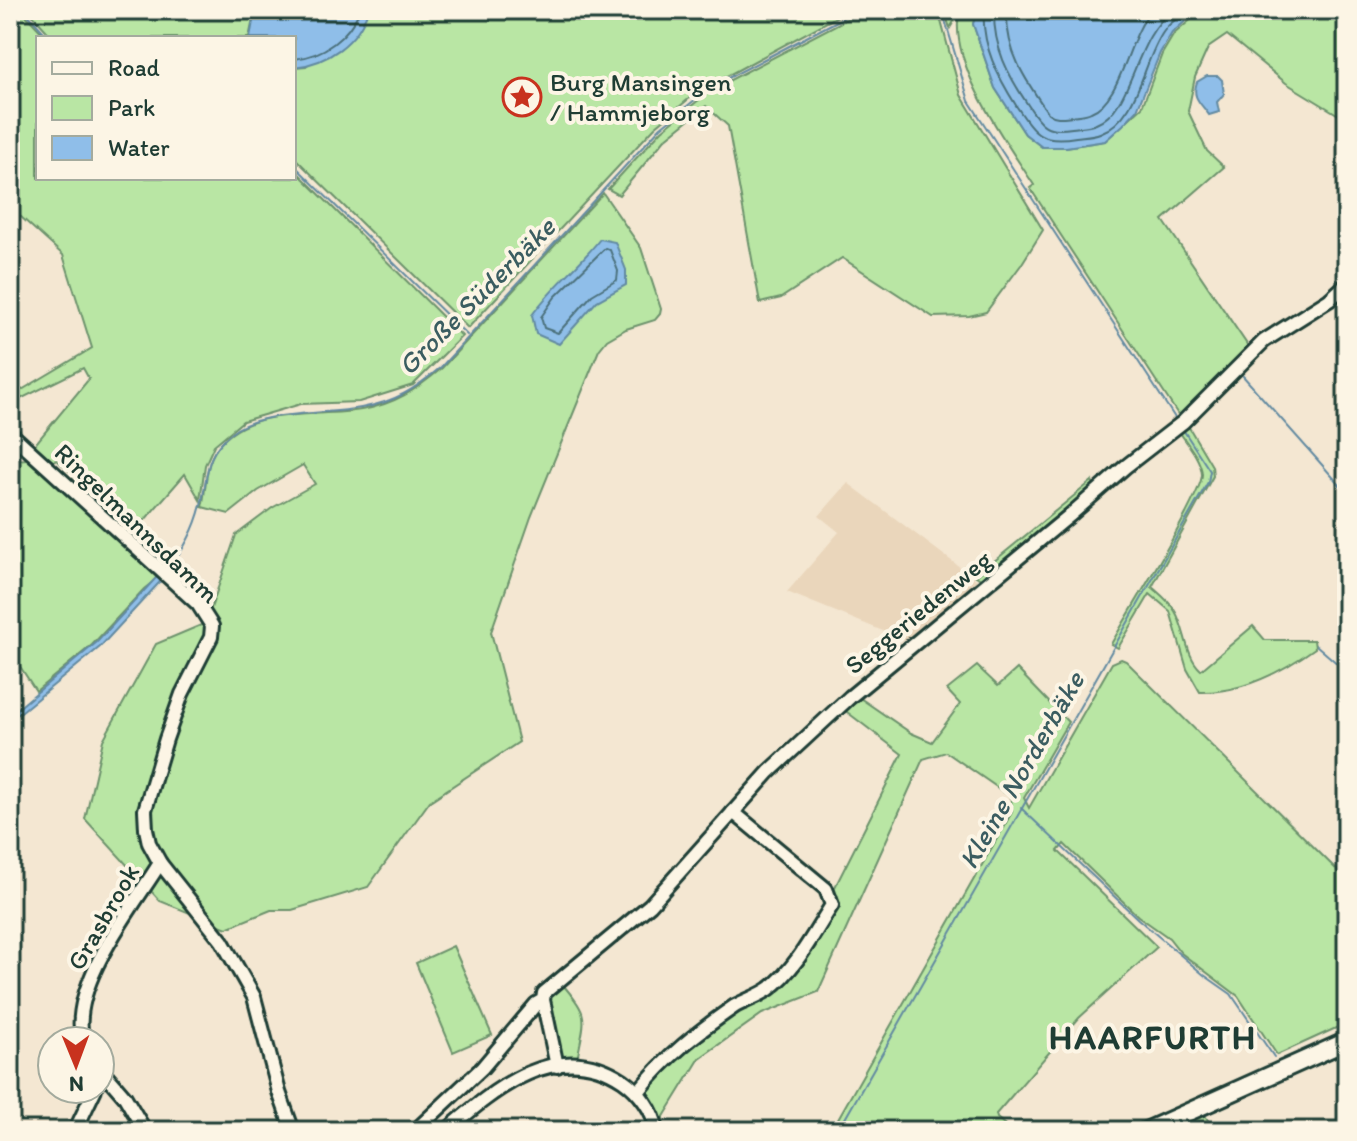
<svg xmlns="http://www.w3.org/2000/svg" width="1357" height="1141" font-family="Itim,sans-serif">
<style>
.built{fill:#ead6bb}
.green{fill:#b9e6a4;stroke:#6c926c;stroke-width:2}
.water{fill:#8fbee9;stroke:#628aa1;stroke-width:2}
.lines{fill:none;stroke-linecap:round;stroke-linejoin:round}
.shore{stroke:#4c717c;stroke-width:2}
.stream{stroke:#628aa1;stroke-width:2}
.minor-casing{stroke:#1f3d34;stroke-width:18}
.major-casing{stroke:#1f3d34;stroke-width:22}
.minor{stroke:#fcf5e5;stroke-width:12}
.major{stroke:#fcf5e5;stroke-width:16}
.labels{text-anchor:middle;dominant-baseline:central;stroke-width:8;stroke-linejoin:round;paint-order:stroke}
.poi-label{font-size:26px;fill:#1f3d34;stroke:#fcf5e5;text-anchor:start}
.street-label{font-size:26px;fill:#1f3d34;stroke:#fcf5e5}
.water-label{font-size:28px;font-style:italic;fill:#3b5d61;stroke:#fcf5e5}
.district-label{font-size:34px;font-weight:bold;letter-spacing:2px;fill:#1f3d34;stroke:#fcf5e5}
</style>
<rect width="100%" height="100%" fill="#f4e7d2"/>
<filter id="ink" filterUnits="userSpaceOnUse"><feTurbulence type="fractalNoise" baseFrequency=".0125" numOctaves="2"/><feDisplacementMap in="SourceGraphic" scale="16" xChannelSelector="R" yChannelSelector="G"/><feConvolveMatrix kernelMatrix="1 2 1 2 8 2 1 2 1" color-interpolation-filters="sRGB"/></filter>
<g filter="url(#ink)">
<polygon class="built" points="848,483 981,583 910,642 787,592 839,532 819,516"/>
<g class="green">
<polygon points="10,10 21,10 47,38 38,38 38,178 294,178 294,169 462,336 413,385 359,402 301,404 243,421 214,445 205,465 200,500 185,474 137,529 56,459 50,466 32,448 89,379 83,368 10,404 14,446 10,444 10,397 92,348 63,255 10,207"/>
<polygon points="28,10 255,10 249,38 53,38"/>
<polygon points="368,10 849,10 697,92 655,127 468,328 294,157 294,67 306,66 367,13"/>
<polygon points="864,10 938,10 961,95 1043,230 1021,265 986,312 969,316 933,317 842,258 781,298 760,303 728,126 706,106 665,139 619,195 608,189 662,130 711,90"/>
<path d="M944 10H977L973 24 995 88 1025 134 1042 147H1066L1105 141 1142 107 1162 54 1174 34 1202 10H1342L1347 27V120L1286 83 1227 35 1208 48 1195 77 1188 111 1207 151 1224 167 1163 220 1248 346 1179 416 1030 188 1034 185C1006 142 949 65 959 13L950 28Z"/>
<path d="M603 193 641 248 661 309 660 314 655 320 626 329 607 340 599 350 531 517 491 632 519 742 430 801 368 887 292 910H271L227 928 160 901 85 819 103 740 156 644 206 623 236 535 272 508 315 484 303 465 258 491 229 514 202 507C207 487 204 466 217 448 249 405 314 418 361 410 395 404 416 390 442 368Z"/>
<path d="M1187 424 1212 466 1213 476 1152 587C1160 594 1170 602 1175 611 1186 629 1185 656 1201 670L1253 626 1265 640H1314L1315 648C1282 672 1242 693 1200 692L1187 669 1170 611 1150 594 1118 648 1111 644C1125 619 1203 494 1202 474 1201 459 1186 442 1178 430Z"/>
<polygon points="34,458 164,573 144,589 92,645 36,691 10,651 10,461"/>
<polygon points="1092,481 1096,488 985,582 976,576"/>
<polygon points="1121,659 1126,661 1347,880 1347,1023 1277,1055 1238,996 1181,953 1169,938 1138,916 1064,844 1058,851 1157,947 1079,1018 996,1114 997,1118 1012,1131 831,1131 1012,812 1011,797 946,752 923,759 818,992 762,1014 700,1058 660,1123 647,1097 652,1077 714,1025 773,988 810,945 838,896 833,891 902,754 843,709 857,696 911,733 932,742 960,704 947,690 977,666 998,686 1017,669 1068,722 1024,798 1029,808 1112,663"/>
<polygon points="453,946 492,1035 453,1052 416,963"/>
<path d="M559 980C590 1017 586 1013 577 1060L561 1059 544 1005Z"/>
<polygon points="1204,1114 1215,1131 1162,1131"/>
</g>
<g class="water">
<path d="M255 10H368C358 42 327 64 294 67V38H250Z"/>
<polygon points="977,10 1198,10 1172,33 1160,53 1137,110 1123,125 1105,141 1066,147 1042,147 1025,134 995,88 973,24"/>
<path d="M1207 76H1218L1222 80 1224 94 1217 102 1219 112 1209 115C1201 103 1191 98 1197 82Z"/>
<path d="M600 239 615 242 626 270V285L597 301 559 344 536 334 532 315C552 287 579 266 600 239Z"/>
<polygon points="165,568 170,571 100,647 10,721 10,715 97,642"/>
</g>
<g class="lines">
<g class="shore">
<path d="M984 10C981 45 998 77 1017 107 1035 134 1041 143 1076 137 1083 136 1093 136 1100 133 1140 118 1142 61 1164 31 1170 22 1180 17 1187 10"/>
<path d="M994 10C993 47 1008 75 1028 105 1042 126 1046 132 1072 128 1079 127 1089 127 1096 124 1134 109 1133 38 1173 10"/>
<path d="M1007 10C1005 51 1026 81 1048 113 1056 119 1063 117 1072 116 1078 115 1086 115 1091 112 1122 100 1128 35 1152 10"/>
<path d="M294 59C324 56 348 37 360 10"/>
<polygon points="605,248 610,250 618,271 617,280 592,295 558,333 544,328 541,317 555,297"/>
</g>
<g class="stream">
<polyline points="24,10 49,38"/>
<polyline points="942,10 969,101 1177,421"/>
<polyline points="294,165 467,335"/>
<polyline points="1243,376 1347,493"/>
<path d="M168 569C184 550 195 529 201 505 209 474 203 457 230 434 257 410 325 415 361 408 396 402 415 389 441 367L661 127 711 87 858 10"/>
<polyline points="1316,645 1347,672"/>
<polyline points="1021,808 1138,919 1204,975 1231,994 1274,1057"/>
<polyline points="1340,1054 1347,1062"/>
<polyline points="838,1131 1208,482 1210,471 1182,428"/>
</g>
<g class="minor-casing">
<g id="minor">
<polyline points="10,433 198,604 212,626 211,637 182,694 166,739 145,810 146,829 149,843 160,863 222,941 254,997 279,1092 293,1131"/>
<polyline points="543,1000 557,1066"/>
<path d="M83 1041C67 988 133 907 160 863"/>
<polyline points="100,1068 125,1097 145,1131"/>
<path d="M638 1092C665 1057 699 1031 735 1006 746 1000 759 996 769 989 796 969 814 933 832 905L826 889 733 812"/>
<polyline points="75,1131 95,1089"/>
<polyline points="415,1131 482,1068 536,1004 543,1000 544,993 650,905 769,772 850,697 1069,516 1125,467 1183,422 1264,341 1329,300 1347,284"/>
<path d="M446 1131C495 1089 557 1036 623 1080 639 1091 654 1111 657 1131"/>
</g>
</g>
<g class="major-casing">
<polyline id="major" points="1146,1131 1347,1041"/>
</g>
<use href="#minor" class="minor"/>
<use href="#major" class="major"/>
</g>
</g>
<defs>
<g id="sight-ring" transform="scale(2)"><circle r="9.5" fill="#fcf5e5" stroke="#c8321e" stroke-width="1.5"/><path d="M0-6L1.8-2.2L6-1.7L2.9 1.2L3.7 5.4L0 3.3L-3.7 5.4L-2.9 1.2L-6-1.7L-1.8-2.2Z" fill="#c8321e"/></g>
</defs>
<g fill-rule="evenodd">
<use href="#sight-ring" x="522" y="97"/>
</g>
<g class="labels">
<g class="poi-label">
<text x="550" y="82">Burg Mansingen<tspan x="550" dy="30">/ Hammjeborg</tspan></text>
</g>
<g class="street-label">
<text transform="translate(137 523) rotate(44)">Ringelmannsdamm</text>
<text transform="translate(918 612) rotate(-39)">Seggeriedenweg</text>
<text transform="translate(103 917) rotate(-60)">Grasbrook</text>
</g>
<g class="water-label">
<text transform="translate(476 296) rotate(-45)">Große Süderbäke</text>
<text transform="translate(1021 770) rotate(-60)">Kleine Norderbäke</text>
</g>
<g class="district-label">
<text x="1153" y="1037">HAARFURTH</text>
</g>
</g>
<rect width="1357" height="1141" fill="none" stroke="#fcf5e5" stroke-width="40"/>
<rect x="20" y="20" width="1317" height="1101" fill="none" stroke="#1f3d34" stroke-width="3" filter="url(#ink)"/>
<rect x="36" y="36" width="260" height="144" fill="#fcf5e5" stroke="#a4ab9e" stroke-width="2"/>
<rect x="52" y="62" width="40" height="12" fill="#fcf5e5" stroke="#a4ab9e" stroke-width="2"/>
<text x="108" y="76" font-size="24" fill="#1f3d34">Road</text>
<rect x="52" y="96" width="40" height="24" fill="#b9e6a4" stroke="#a4ab9e" stroke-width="2"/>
<text x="108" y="116" font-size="24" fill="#1f3d34">Park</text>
<rect x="52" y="136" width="40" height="24" fill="#8fbee9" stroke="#a4ab9e" stroke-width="2"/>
<text x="108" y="156" font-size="24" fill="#1f3d34">Water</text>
<g transform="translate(76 1065) rotate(179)"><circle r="38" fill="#fcf5e5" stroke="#a4ab9e" stroke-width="2"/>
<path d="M0-6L14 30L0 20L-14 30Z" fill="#c8321e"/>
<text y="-12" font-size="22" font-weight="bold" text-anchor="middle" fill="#1f3d34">N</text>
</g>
</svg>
